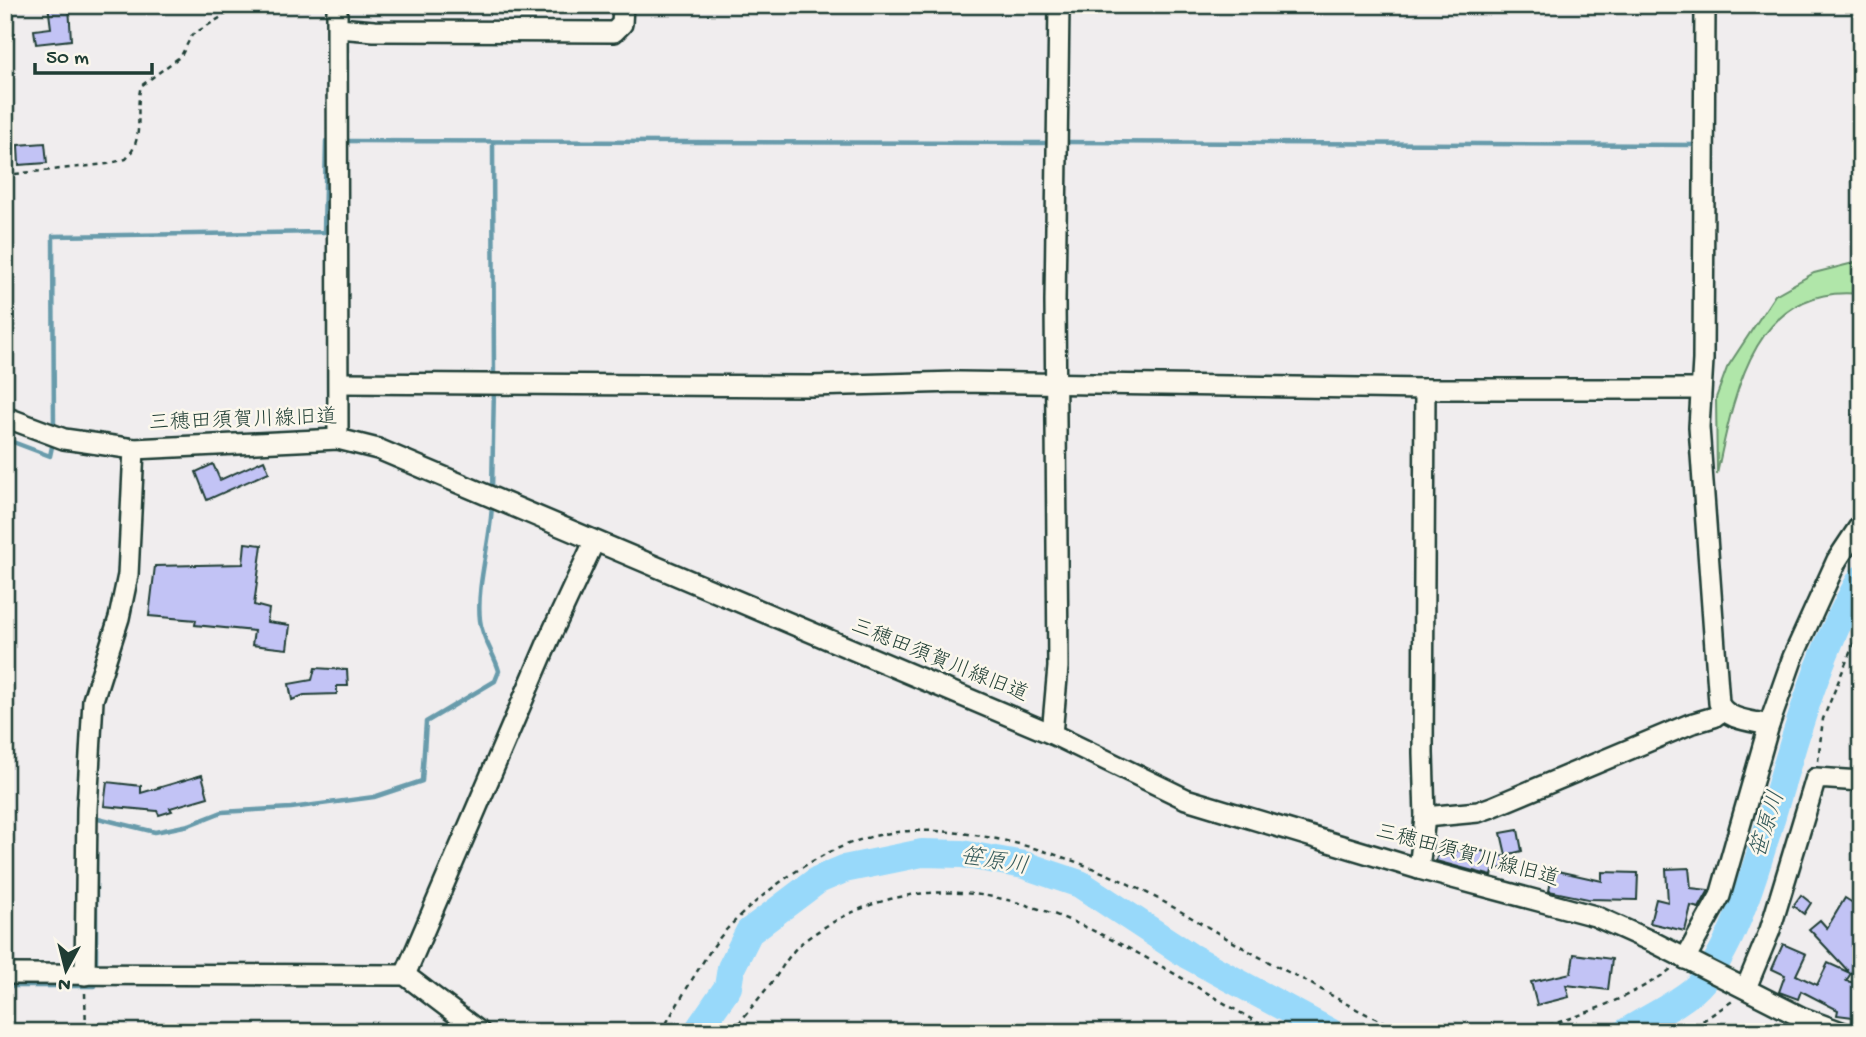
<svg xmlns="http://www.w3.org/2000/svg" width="1866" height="1037" font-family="'Gochi Hand','Klee One',sans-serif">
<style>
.green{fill:#b0e6a9;stroke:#68926e;stroke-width:2}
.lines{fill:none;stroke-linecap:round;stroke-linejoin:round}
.stream{stroke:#689bab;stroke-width:4.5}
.river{stroke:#98d9fa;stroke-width:28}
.building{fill:#c2c3f5;stroke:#1f3d34;stroke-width:2}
.minor-casing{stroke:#1f3d34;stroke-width:24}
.path{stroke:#1f3d34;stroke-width:2.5;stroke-dasharray:5 5;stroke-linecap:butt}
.minor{stroke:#fbf7ec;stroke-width:19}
.labels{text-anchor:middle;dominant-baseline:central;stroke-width:5;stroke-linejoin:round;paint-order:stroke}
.street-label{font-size:21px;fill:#1f3d34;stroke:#fbf7ec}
.water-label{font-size:23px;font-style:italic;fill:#375c5c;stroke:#fbf7ec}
</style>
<rect width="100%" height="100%" fill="#f0edee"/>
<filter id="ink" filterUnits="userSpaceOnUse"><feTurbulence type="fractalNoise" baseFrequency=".0143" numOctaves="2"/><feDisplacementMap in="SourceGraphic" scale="14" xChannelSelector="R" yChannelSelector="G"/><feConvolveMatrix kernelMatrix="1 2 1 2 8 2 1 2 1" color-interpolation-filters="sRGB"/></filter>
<g filter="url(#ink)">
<path class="green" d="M1861 261V294C1754 282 1734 394 1717 474L1716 398 1727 368 1775 295 1814 273Z"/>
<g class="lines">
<g class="stream">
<polyline points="343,141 1052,143"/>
<polyline points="493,142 494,379"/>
<polyline points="1064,142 1699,145"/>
<polyline points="54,430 53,236 324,232 326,141 331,141"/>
<polyline points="5,439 50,456 53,442"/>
<polyline points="492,491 494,388"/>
<path d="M94 817 155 832 189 825 222 812 291 808 374 797 422 781 426 722 495 681 499 671C494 653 482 639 480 620 476 585 491 541 492 504"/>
<polyline points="96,851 96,968"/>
<polyline points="5,986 95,986 96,980"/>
</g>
<g class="river">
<polyline points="697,1032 728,987 731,968 749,932 818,880 844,869 922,853 962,854 1024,865 1080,884 1189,956 1330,1032"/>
<path d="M1626 1032C1645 1020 1684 1001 1698 986 1731 953 1753 877 1767 832 1793 746 1815 657 1861 579"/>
</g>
</g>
<g class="building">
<polygon points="48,5 69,5 71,40 36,44 34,30 51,28"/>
<polygon points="45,143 47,163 19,165 18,145"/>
<polygon points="264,460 269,472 207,500 196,472 213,464 220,480"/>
<polygon points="245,543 262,545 254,605 269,609 267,622 290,625 287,649 252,645 254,631 195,625 196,620 149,616 155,566 243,564"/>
<polygon points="315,668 347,670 348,686 337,686 337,694 304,695 292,700 289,684 312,680"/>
<polygon points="202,775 208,797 170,808 172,811 159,815 157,811 104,806 107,782 141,786 141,793"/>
<polygon points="1518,830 1522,851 1506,855 1501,833"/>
<polygon points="1440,846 1464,852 1465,847 1506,857 1503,869 1494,867 1492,876 1436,861"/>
<polygon points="1689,868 1691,888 1709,890 1699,908 1691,906 1685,931 1650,923 1656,899 1668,902 1666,869"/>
<polygon points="1553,870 1602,881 1602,872 1638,873 1637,900 1588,899 1549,891"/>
<polygon points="1801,895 1811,903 1804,914 1793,906"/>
<polygon points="1845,898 1861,908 1861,958 1846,981 1861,984 1861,1018 1837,1015 1838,1010 1801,991 1798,999 1779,992 1785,975 1772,969 1783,944 1806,954 1796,975 1817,985 1828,963 1850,973 1809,929 1820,920 1827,928"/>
<polygon points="1574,954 1612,959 1608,990 1566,985 1569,997 1537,1005 1531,982 1571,973"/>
</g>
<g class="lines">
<g class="minor-casing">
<g id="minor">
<polyline points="337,5 338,439"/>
<path d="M1705 5 1703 360 1699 427 1719 703C1726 720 1752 721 1769 725"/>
<polyline points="338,28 374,31 614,32 622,24 623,5"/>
<polyline points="340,383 811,386 958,382 1425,389 1700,389"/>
<polyline points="5,417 64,439 134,449 338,439 378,449 1052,734 1186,799 1419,869 1595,916 1655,943 1801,1017 1841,1032"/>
<polyline points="1052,734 1058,667 1055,302 1059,5"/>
<polyline points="1425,817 1478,812 1492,807 1690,724 1714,717 1722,711"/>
<polyline points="1419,869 1425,817 1423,753 1425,389"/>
<polyline points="1685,959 1720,896 1769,725 1793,657 1837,560 1861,524"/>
<polyline points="5,974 405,975 480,1032"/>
<polyline points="85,975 87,809 93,700 119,618 128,575 134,449"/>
<polyline points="405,975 549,639 594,542"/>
<polyline points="1746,988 1770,930 1816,778 1861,781"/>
</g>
</g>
<g class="path">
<path d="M5 175 107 164 126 159C146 137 134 112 141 86L181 56 192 35 241 5"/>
<polyline points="1818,761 1823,719 1861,626"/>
<polyline points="85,993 86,1032"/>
<path d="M661 1032C679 1003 706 952 727 929 767 887 826 844 884 834 961 820 1066 853 1135 887 1188 913 1236 946 1288 972 1334 994 1372 1025 1423 1032"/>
<path d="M732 1032C746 1014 761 996 775 978 784 965 791 951 804 941 966 821 1129 951 1274 1032"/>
<path d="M1519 1032C1565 1024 1633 997 1671 969"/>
<polyline points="1686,1032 1734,1000"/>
</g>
<use href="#minor" class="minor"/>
</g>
</g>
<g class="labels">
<g class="street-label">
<text transform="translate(243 422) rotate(-2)">三穂田須賀川線旧道</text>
<text transform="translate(939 662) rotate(22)">三穂田須賀川線旧道</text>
<text transform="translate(1467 857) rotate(15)">三穂田須賀川線旧道</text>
</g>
<g class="water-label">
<text transform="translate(1769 825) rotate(-73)">笹原川</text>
<text transform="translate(994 863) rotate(9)">笹原川</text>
</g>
</g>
<rect width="1866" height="1037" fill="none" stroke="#fbf7ec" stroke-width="28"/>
<rect x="14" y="14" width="1838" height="1009" fill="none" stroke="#1f3d34" stroke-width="2.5" filter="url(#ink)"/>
<g transform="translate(66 970) rotate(187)" stroke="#fbf7ec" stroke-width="5" paint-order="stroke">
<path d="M0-5L12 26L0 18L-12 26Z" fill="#1f3d34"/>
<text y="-10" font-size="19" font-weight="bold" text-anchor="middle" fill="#1f3d34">N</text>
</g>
<path d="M35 63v10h117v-10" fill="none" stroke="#1f3d34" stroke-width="3.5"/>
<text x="46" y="63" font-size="21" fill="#1f3d34" stroke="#fbf7ec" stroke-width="5" paint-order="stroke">50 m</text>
</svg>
